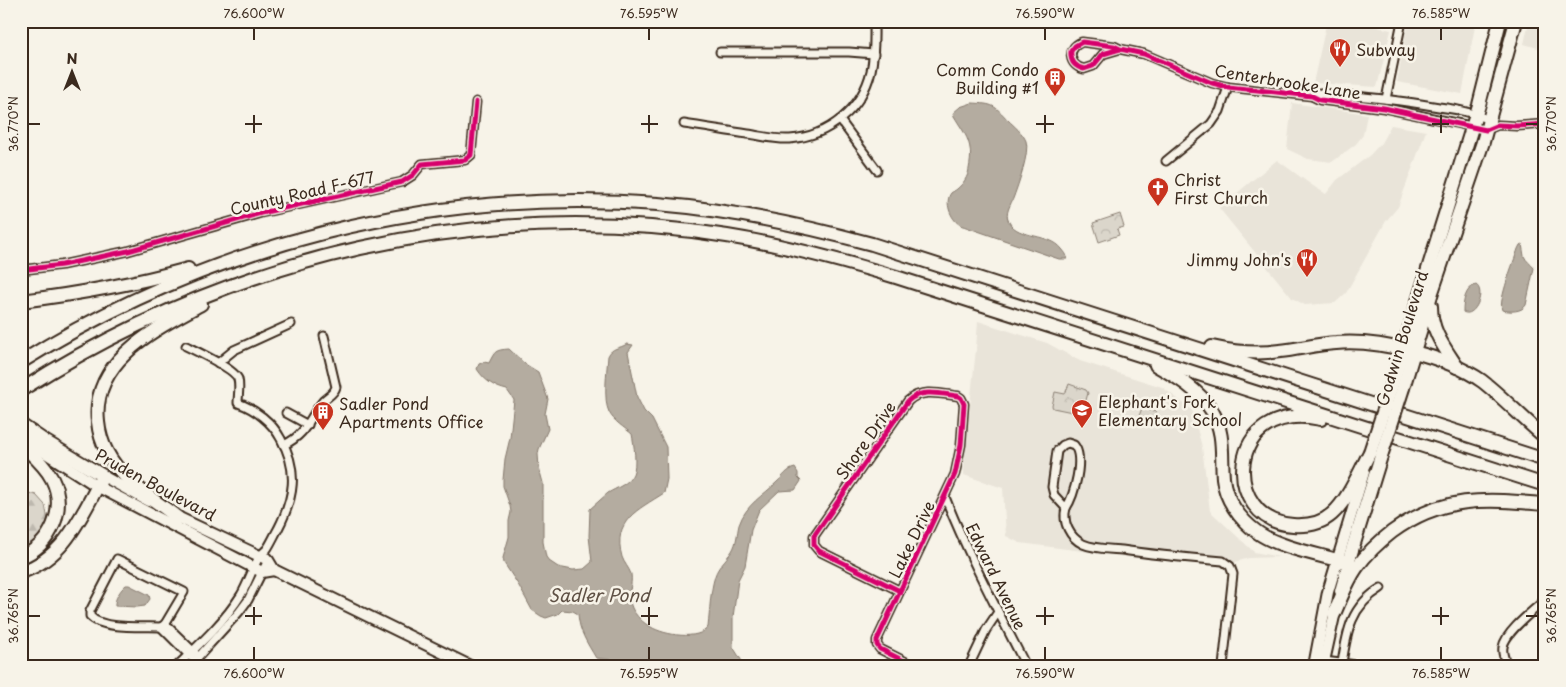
<svg xmlns="http://www.w3.org/2000/svg" width="1566" height="687" font-family="'Playpen Sans',sans-serif">
<style>
.built{fill:#e9e4d9}
.forest{fill:url(#forest-firs);stroke:#8b8074}
.park{fill:url(#park-crowns);stroke:#8b8074}
.water{fill:#b4aca0;stroke:#84786c}
.lines{fill:none;stroke-linecap:round;stroke-linejoin:round}
.street-casing{stroke:#3b2a1e;stroke-width:11}
.primary-casing{stroke:#3b2a1e;stroke-width:14}
.highway-casing{stroke:#3b2a1e;stroke-width:16}
.street{stroke:#f7f3e8;stroke-width:7}
.primary{stroke:#f7f3e8;stroke-width:10}
.highway{stroke:#f7f3e8;stroke-width:12}
.highway-bridge-casing{stroke:#3b2a1e;stroke-width:16;stroke-linecap:butt}
.highway-bridge{stroke:#f7f3e8;stroke-width:12}
.cycleway-casing{stroke:#f7f3e8;stroke-width:8}
.cycleway{stroke:#d6006c;stroke-width:5}
.ticks{fill:none;stroke:#3b2a1e;stroke-width:2}
.labels{text-anchor:middle;dominant-baseline:central;stroke-width:5;stroke-linejoin:round;paint-order:stroke}
.poi-label{font-size:16px;fill:#3b2a1e;stroke:#f7f3e8;text-anchor:start}
.street-label{font-size:16px;fill:#3b2a1e;stroke:#f7f3e8}
.water-label{font-size:18px;font-style:italic;fill:#5f5145;stroke:#f7f3e8}
.neatline{fill:none;stroke:#3b2a1e;stroke-width:2}
.ticks-label{font-size:12px;text-anchor:middle;fill:#3b2a1e}
</style>
<defs>
<pattern id="forest-firs" width="22" height="20" patternUnits="userSpaceOnUse" patternTransform="scale(1.25)"><rect width="22" height="20" fill="#dbd6cb"/><path d="M5 1l3.5 6h-7zM16 11l3.5 6h-7z" fill="#bdb8ae"/></pattern>
<pattern id="park-crowns" width="20" height="18" patternUnits="userSpaceOnUse" patternTransform="scale(1.25)"><rect width="20" height="18" fill="#dbd6cb"/><path d="M2 6a3 3 0 1 1 6 0M12 15a3 3 0 1 1 6 0" fill="none" stroke="#bdb8ae"/></pattern>
</defs>
<rect width="100%" height="100%" fill="#f7f3e8"/>
<filter id="ink" filterUnits="userSpaceOnUse"><feTurbulence type="fractalNoise" baseFrequency=".02" numOctaves="2"/><feDisplacementMap in="SourceGraphic" scale="10" xChannelSelector="R" yChannelSelector="G"/><feConvolveMatrix kernelMatrix="1 2 1 2 8 2 1 2 1" color-interpolation-filters="sRGB"/></filter>
<g filter="url(#ink)">
<g class="built">
<polygon points="1327,21 1350,21 1391,30 1377,87 1313,83"/>
<polygon points="1408,21 1476,21 1462,94 1397,82"/>
<polygon points="1529,21 1545,21 1545,50 1524,44"/>
<polygon points="1292,103 1367,114 1363,135 1356,144 1332,162 1308,159 1287,149"/>
<polygon points="1391,125 1426,131 1398,207 1386,221 1346,293 1335,303 1305,305 1292,298 1219,208 1277,160 1313,186 1326,194 1337,180 1370,155 1381,143"/>
<polygon points="978,321 1047,343 1080,361 1162,387 1192,410 1202,447 1210,511 1254,552 1279,557 1249,558 1232,563 1229,569 1200,563 1106,554 1020,543 1006,536 1003,488 964,475 964,461 976,349"/>
</g>
<polygon class="forest" points="21,491 36,495 45,505 48,520 40,537 21,552"/>
<g class="park">
<polygon points="1120,214 1124,227 1117,229 1119,235 1099,242 1093,223"/>
<polygon points="1069,384 1086,390 1088,393 1082,414 1053,408 1052,406 1055,392 1065,394"/>
<polygon points="1142,408 1156,412 1154,425 1146,426 1139,423 1139,416"/>
</g>
<g class="water">
<path d="M972 103C994 104 994 105 1008 120 1014 126 1023 133 1026 141 1030 152 1018 185 1014 196 1011 205 1004 213 1009 222 1018 239 1050 233 1062 249 1065 253 1067 254 1067 259H1059L966 227C964 226 961 226 959 224 951 219 944 202 951 193 952 192 956 190 957 189 963 184 968 177 969 169 974 143 966 136 954 116L953 113 960 107Z"/>
<path d="M1522 244C1523 248 1523 252 1524 256 1526 261 1531 264 1534 268L1526 305C1522 312 1510 312 1502 310 1498 301 1514 261 1518 249L1520 245Z"/>
<path d="M1476 285C1486 291 1475 319 1463 312 1463 302 1465 288 1476 285Z"/>
<path d="M627 344 633 345 628 352 637 397 644 411 652 419 666 447 667 479 664 493C638 510 612 520 622 557 624 563 629 568 631 574 633 586 626 595 632 608 636 616 643 623 651 627 664 635 699 641 708 627 710 610 710 592 715 576 718 566 726 560 732 551 737 543 737 533 739 525 746 504 763 496 777 482 784 476 786 470 795 468L798 473V478L801 481 795 490 779 491 759 510 751 530 745 566 738 580 733 617V647L745 666H637L622 661 596 658C587 643 579 631 578 614L573 611 562 610 558 614 546 618 541 616 532 610 519 586 504 563 503 558 509 537V521L511 512 510 506 503 486V480L505 459 510 438 514 400 507 390C494 387 485 381 477 369L479 364 484 362 489 363C495 351 495 350 509 349L525 364 538 372 548 399 545 414 548 429 539 449 538 454 539 468 543 483V542L546 557 549 561 558 567 573 570 584 569 592 562 589 536 590 509C596 504 602 498 608 493 616 488 629 484 633 474 637 465 634 444 632 434 625 428 613 421 609 412 603 400 607 370 608 356 612 347 619 349 627 344Z"/>
<path d="M126 585H129L149 595 150 599 145 606 137 607 115 606C114 599 121 589 126 585Z"/>
</g>
<g class="lines">
<g class="street-casing">
<g id="street">
<path d="M1120 49 1103 54 1093 66 1084 69C1069 66 1066 48 1082 42L1114 46 1120 49 1144 54 1212 83 1228 87 1312 96 1320 100 1384 108 1475 127"/>
<polyline points="720,52 849,52 874,54"/>
<path d="M1312 96 1320 93C1360 96 1399 100 1439 107 1455 109 1478 113 1491 122"/>
<polyline points="1386,99 1402,21"/>
<polyline points="840,120 877,170"/>
<path d="M684 124C705 127 727 131 748 134 762 136 776 140 790 139 829 136 862 109 871 71 875 54 874 38 874 21"/>
<polyline points="1486,130 1498,125 1517,126 1545,124"/>
<polyline points="1166,161 1211,124 1220,111 1228,87"/>
<polyline points="21,270 62,265 128,251 261,213 402,182 413,175 422,164 465,160 471,155 476,102"/>
<polyline points="218,363 234,350 291,324"/>
<polyline points="286,413 308,425"/>
<path d="M1068 443 1074 445C1085 458 1074 496 1066 508L1054 495 1052 487 1057 451 1063 445Z"/>
<path d="M284 445C308 433 308 419 323 401 328 396 334 394 336 387L324 336"/>
<path d="M945 497C968 555 998 611 1026 666"/>
<path d="M1066 508C1062 522 1070 538 1083 544 1094 549 1110 549 1122 550 1155 555 1189 558 1223 561L1230 566 1233 574 1223 666"/>
<path d="M117 559 184 592 165 624 161 627C143 626 102 630 90 616V611Z"/>
<path d="M900 591 819 551 814 545V536L908 401C921 388 942 394 958 396L961 398 964 404 961 445 955 474 877 640V645L880 649 914 666"/>
<polyline points="165,624 195,653"/>
<polyline points="161,627 191,657"/>
<polyline points="1324,661 1365,666"/>
<path d="M1342 663C1347 631 1351 606 1381 588"/>
<path d="M177 666C200 644 224 622 241 595 248 583 252 570 259 557 261 554 264 552 267 549 271 543 274 536 278 529 294 498 299 471 281 439 272 422 255 409 238 403 238 396 240 386 238 379 235 369 196 351 186 346"/>
<polyline points="190,666 239,612 248,600 268,560 267,557"/>
<polyline points="969,666 986,630 998,612"/>
<path d="M1508 666C1505 661 1502 653 1503 647 1505 632 1534 610 1545 600"/>
</g>
</g>
<g class="primary-casing">
<g id="primary">
<polyline points="21,437 97,486 262,572 274,570"/>
<polyline points="103,476 148,501"/>
<polyline points="171,514 268,560 274,570 470,666"/>
<polyline points="1340,591 1348,563"/>
<polyline points="1314,666 1328,592 1364,472"/>
<polyline points="1323,666 1336,607"/>
</g>
</g>
<g class="highway-casing">
<g id="highway">
<path d="M21 301C78 294 133 284 188 269"/>
<path d="M1431 306C1431 331 1444 347 1457 367"/>
<path d="M1212 347C1234 352 1257 354 1280 351 1299 349 1317 344 1336 343 1378 339 1448 357 1482 381 1504 398 1523 419 1545 437"/>
<path d="M21 362C211 243 434 187 658 204 731 210 802 225 872 244L1545 460"/>
<path d="M1156 365C1177 377 1199 390 1212 411 1225 434 1221 453 1223 478 1225 499 1240 520 1257 532 1279 548 1321 555 1348 563L1381 456"/>
<polyline points="1392,385 1479,105 1500,21"/>
<polyline points="1403,388 1432,292 1483,142 1516,21"/>
<path d="M21 390C231 256 479 197 727 236 784 245 840 260 896 277L1545 485"/>
<path d="M1321 419C1224 399 1221 521 1293 525 1307 526 1322 523 1332 514 1348 500 1360 471 1370 452"/>
<path d="M21 425 46 442 103 476C82 514 66 557 21 572"/>
<path d="M21 444C32 455 45 465 52 479 67 509 51 545 21 557"/>
<path d="M178 518C161 505 142 493 127 478 111 463 100 443 98 422 91 360 156 329 201 304"/>
<path d="M1334 614C1341 598 1347 581 1357 567 1367 553 1379 542 1392 532 1442 495 1486 499 1545 504"/>
</g>
</g>
<use href="#street" class="street"/>
<use href="#primary" class="primary"/>
<use href="#highway" class="highway"/>
<g class="highway-bridge-casing">
<g id="highway-bridge">
<polyline points="1370,452 1392,385"/>
<polyline points="1381,456 1403,388"/>
</g>
</g>
<use href="#highway-bridge" class="highway-bridge"/>
<g class="cycleway-casing">
<g id="cycleway">
<path d="M1120 49 1103 54 1093 66 1084 69C1075 67 1070 61 1071 51L1075 46 1082 42 1114 46 1120 49 1144 54 1212 83 1228 87 1312 96 1320 100 1384 108 1486 130 1498 125 1517 126 1545 124"/>
<polyline points="21,270 62,265 128,251 261,213 402,182 413,175 422,164 465,160 471,155 476,102"/>
<path d="M900 591 819 551 814 545V536L908 401C921 388 942 394 958 396L961 398 964 404 961 445 955 474 877 640V645L880 649 914 666"/>
</g>
</g>
<use href="#cycleway" class="cycleway"/>
</g>
</g>
<path class="ticks" d="M254 28V40M649 28V40M1045 28V40M1441 28V40M254 115V133M649 115V133M1045 115V133M1441 115V133M28 124H40M245 124H262M641 124H658M1036 124H1054M1432 124H1449M1526 124H1538M254 607V625M649 607V625M1045 607V625M1441 607V625M28 616H40M245 616H262M641 616H658M1036 616H1054M1432 616H1449M1526 616H1538M254 647V660M649 647V660M1045 647V660M1441 647V660"/>
<defs>
<g id="restaurant-pin" transform="scale(1.125)"><path d="M0 17L-7.5 6A9.5 9.5 0 1 1 7.5 6Z" fill="#c8321e" stroke="#f7f3e8"/><path d="M-5-6h1v4h1v-4h1v4h1v-4h1v5L-1.5 .5V6h-2V.5L-5-1ZM5-6V6H3V1.5H1.5Q1.5-4 5-6Z" fill="#fff"/></g>
<g id="building-pin" transform="scale(1.125)"><path d="M0 17L-7.5 6A9.5 9.5 0 1 1 7.5 6Z" fill="#c8321e" stroke="#f7f3e8"/><path d="M-4-6H4V6H1V3H-1V6H-4ZM-2.5-4.3h1.7v1.8h-1.7ZM.8-4.3h1.7v1.8H.8ZM-2.5-1h1.7V.8h-1.7ZM.8-1h1.7V.8H.8Z" fill="#fff"/></g>
<g id="church-pin" transform="scale(1.125)"><path d="M0 17L-7.5 6A9.5 9.5 0 1 1 7.5 6Z" fill="#c8321e" stroke="#f7f3e8"/><path d="M-1.2-6h2.4v3.5h3.3v2.4h-3.3V6h-2.4V-.1h-3.3v-2.4h3.3Z" fill="#fff"/></g>
<g id="school-pin" transform="scale(1.125)"><path d="M0 17L-7.5 6A9.5 9.5 0 1 1 7.5 6Z" fill="#c8321e" stroke="#f7f3e8"/><path d="M0-5L7-2L0 1L-7-2ZM-4 1L0 2.5L4 1V4Q0 6-4 4Z" fill="#fff"/></g>
</defs>
<g fill-rule="evenodd">
<use href="#restaurant-pin" x="1340" y="49"/>
<use href="#building-pin" x="1055" y="78"/>
<use href="#church-pin" x="1158" y="188"/>
<use href="#restaurant-pin" x="1307" y="259"/>
<use href="#school-pin" x="1082" y="410"/>
<use href="#building-pin" x="323" y="412"/>
</g>
<g class="labels">
<g class="poi-label">
<text x="1356" y="49">Subway</text>
<text x="1039" y="69" text-anchor="end">Comm Condo<tspan x="1039" dy="18">Building #1</tspan></text>
<text x="1174" y="179">Christ<tspan x="1174" dy="18">First Church</tspan></text>
<text x="1291" y="259" text-anchor="end">Jimmy John's</text>
<text x="1098" y="401">Elephant's Fork<tspan x="1098" dy="18">Elementary School</tspan></text>
<text x="339" y="403">Sadler Pond<tspan x="339" dy="18">Apartments Office</tspan></text>
</g>
<g class="street-label">
<text transform="translate(1288 81) rotate(9)">Centerbrooke Lane</text>
<text transform="translate(302 192) rotate(-13)">County Road F-677</text>
<text transform="translate(1401 338) rotate(-73)">Godwin Boulevard</text>
<text transform="translate(865 440) rotate(-55)">Shore Drive</text>
<text transform="translate(156 484) rotate(28)">Pruden Boulevard</text>
<text transform="translate(911 539) rotate(-64)">Lake Drive</text>
<text transform="translate(997 576) rotate(64)">Edward Avenue</text>
</g>
<g class="water-label">
<text x="599" y="594">Sadler Pond</text>
</g>
</g>
<rect width="1566" height="687" fill="none" stroke="#f7f3e8" stroke-width="55"/>
<g transform="translate(72 72)" stroke="#f7f3e8" stroke-width="4" paint-order="stroke">
<path d="M0-4L9 19L0 12L-9 19Z" fill="#3b2a1e"/>
<text y="-8" font-size="14" font-weight="bold" text-anchor="middle" fill="#3b2a1e">N</text>
</g>
<rect x="28" y="28" width="1510" height="632" class="neatline"/>
<g class="ticks-label">
<text x="254" y="18">76.600°W</text>
<text x="649" y="18">76.595°W</text>
<text x="1045" y="18">76.590°W</text>
<text x="1441" y="18">76.585°W</text>
<text transform="translate(14 124) rotate(-90)" y="4">36.770°N</text>
<text transform="translate(1552 124) rotate(-90)" y="4">36.770°N</text>
<text transform="translate(14 616) rotate(-90)" y="4">36.765°N</text>
<text transform="translate(1552 616) rotate(-90)" y="4">36.765°N</text>
<text x="254" y="678">76.600°W</text>
<text x="649" y="678">76.595°W</text>
<text x="1045" y="678">76.590°W</text>
<text x="1441" y="678">76.585°W</text>
</g>
</svg>
